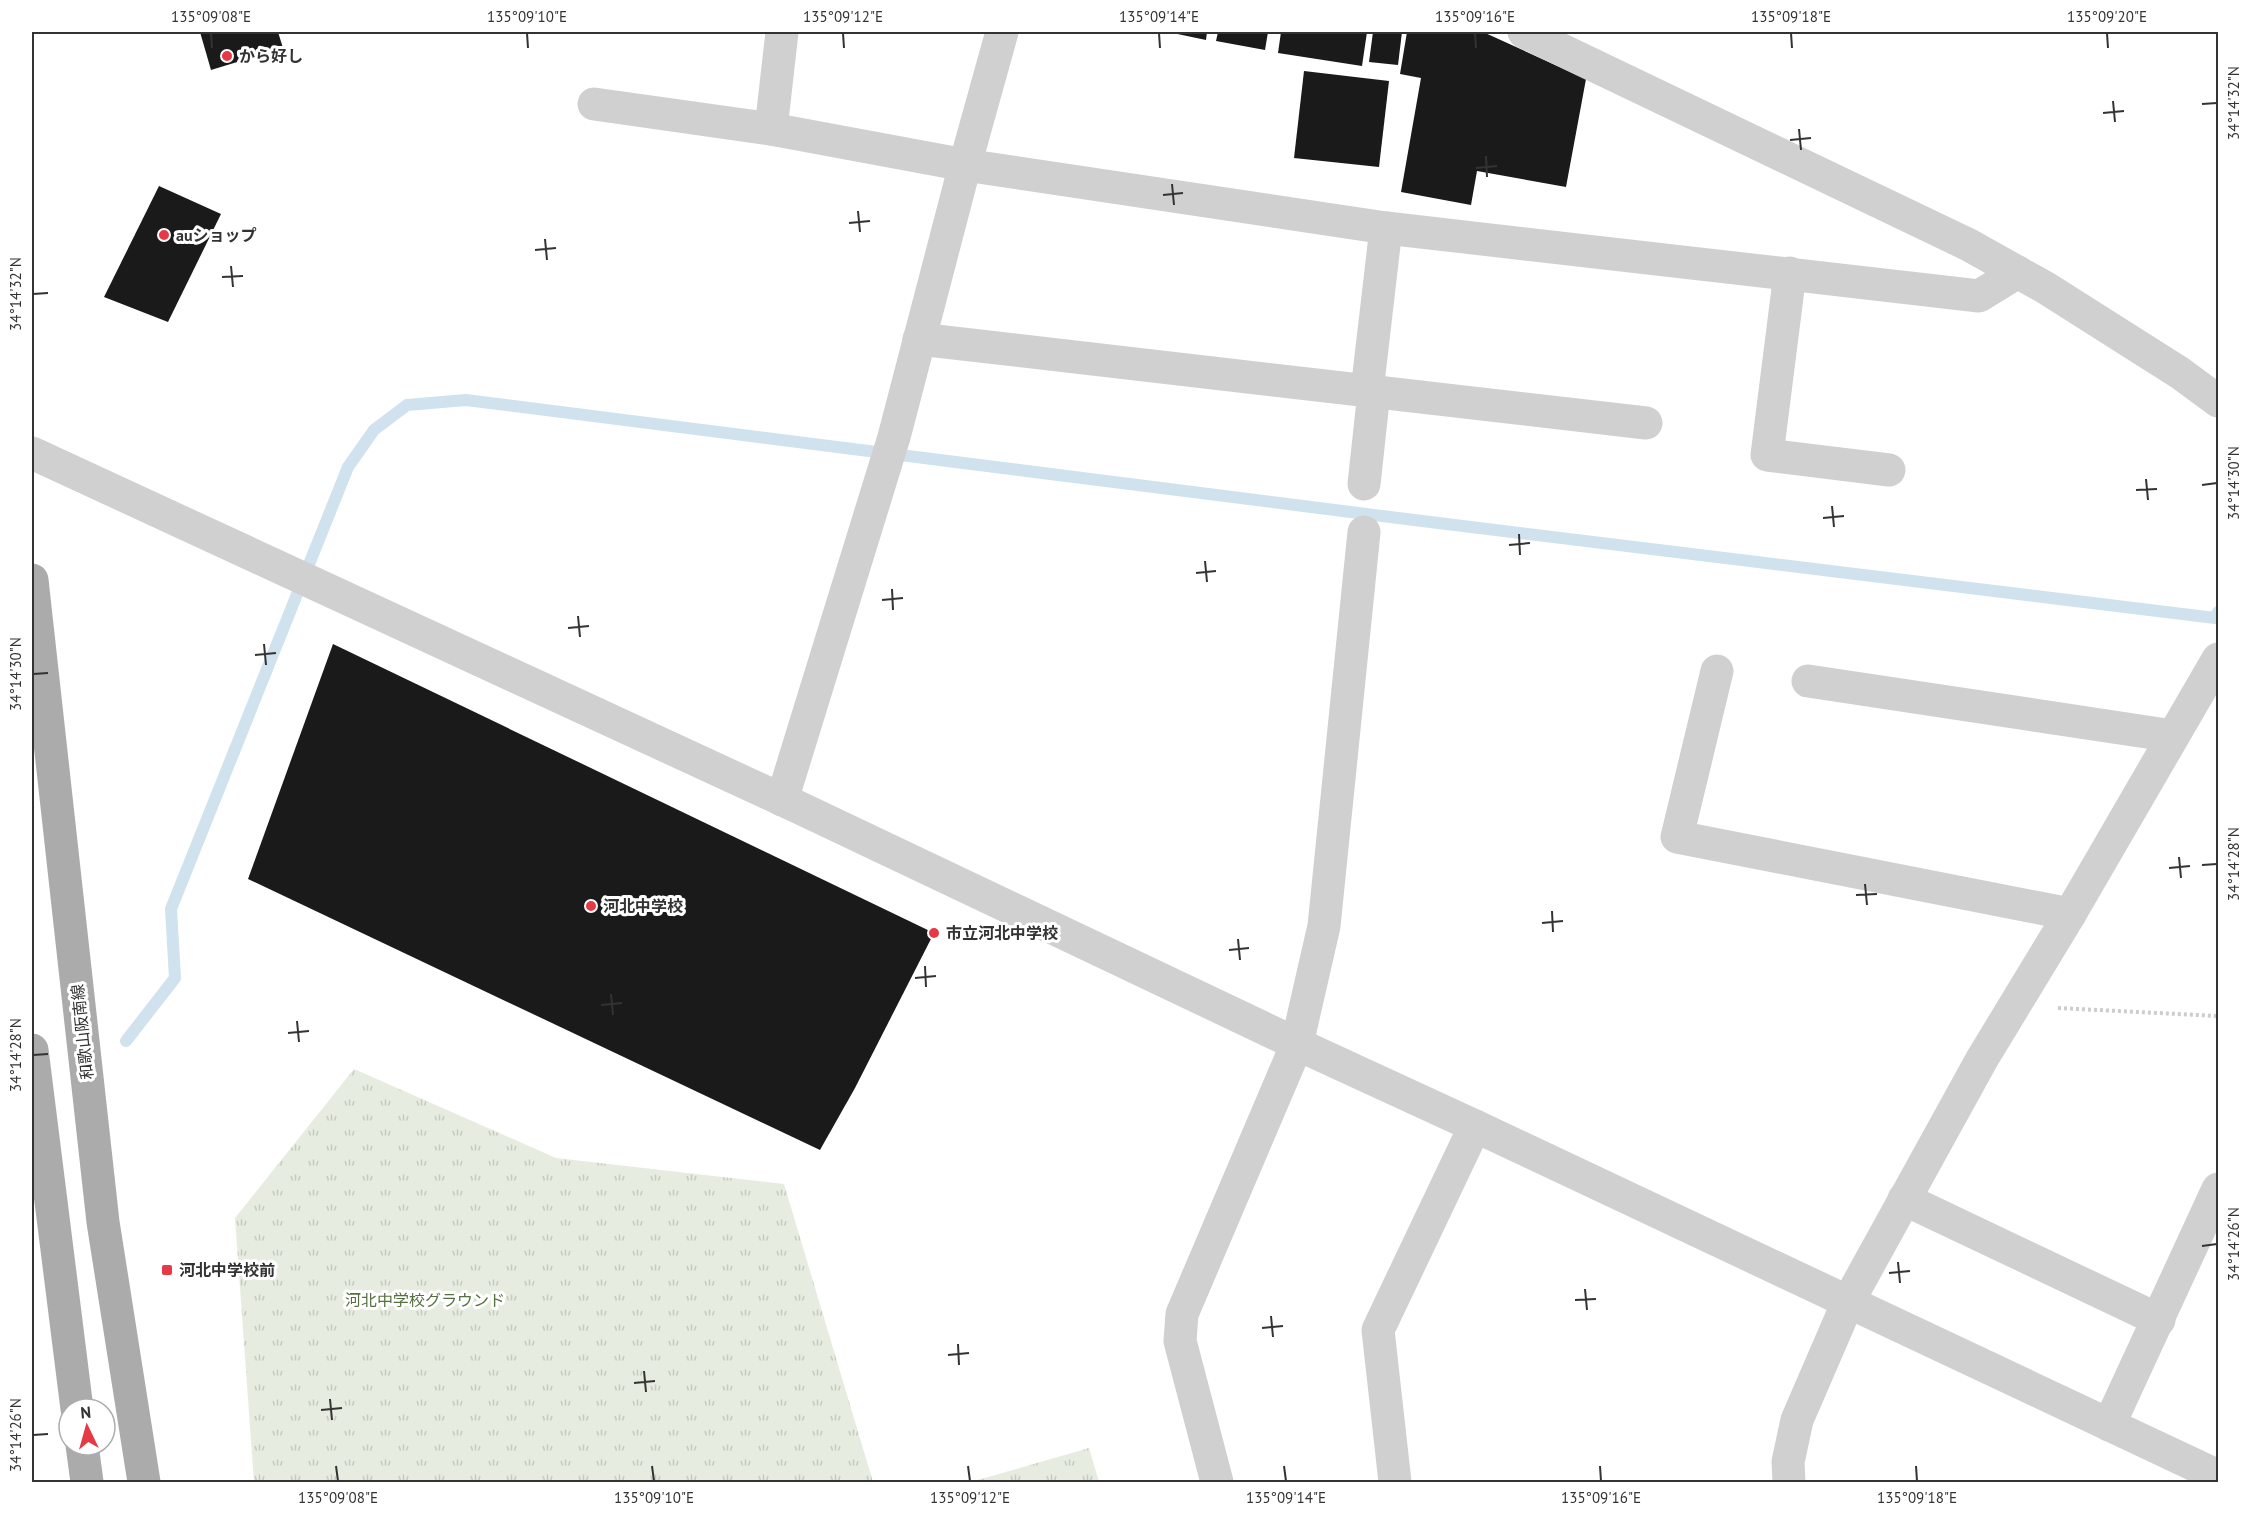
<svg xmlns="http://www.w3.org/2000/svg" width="2250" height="1514" font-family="'PT Sans','Noto Sans JP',sans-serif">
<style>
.grass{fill:url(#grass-tufts)}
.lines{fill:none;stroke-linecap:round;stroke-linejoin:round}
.stream{stroke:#cfe2ee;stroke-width:12}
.building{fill:#1a1a1a}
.path{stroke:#cdcdcd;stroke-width:4;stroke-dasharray:3 3;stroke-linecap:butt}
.minor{stroke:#d0d0d0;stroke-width:33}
.major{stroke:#ababab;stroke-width:33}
.ticks{fill:none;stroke:#333;stroke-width:2}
.poi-dot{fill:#e63946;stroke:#fff;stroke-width:2}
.labels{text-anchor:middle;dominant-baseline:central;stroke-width:6;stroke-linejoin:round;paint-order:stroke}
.poi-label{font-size:16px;font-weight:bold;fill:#333;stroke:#fff;text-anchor:start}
.street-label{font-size:16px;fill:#333;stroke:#fff}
.park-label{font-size:16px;fill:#56703f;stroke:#fff}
.neatline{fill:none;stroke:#333;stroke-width:2}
.ticks-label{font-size:15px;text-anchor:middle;fill:#333}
</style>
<defs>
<pattern id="grass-tufts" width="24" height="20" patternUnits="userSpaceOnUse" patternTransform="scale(1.5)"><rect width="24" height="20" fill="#e6ecdf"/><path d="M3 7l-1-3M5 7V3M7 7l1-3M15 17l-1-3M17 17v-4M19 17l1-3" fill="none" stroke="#c6cbc0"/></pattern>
</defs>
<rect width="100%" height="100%" fill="#fff"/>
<g class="grass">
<polygon points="354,1069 556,1158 784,1184 873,1482 254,1482 235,1218"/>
<polygon points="1089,1448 1099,1482 971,1482"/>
</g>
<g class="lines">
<polyline class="stream" points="126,1041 175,978 171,909 348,467 374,430 407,405 466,400 1406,519 2215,618 2218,612"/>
</g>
<g class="building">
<polygon points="200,32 278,32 283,48 211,70"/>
<polygon points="1168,32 1207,32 1206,40"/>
<polygon points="1218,32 1268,32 1265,50 1216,41"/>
<polygon points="1281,32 1367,32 1362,66 1278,53"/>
<polygon points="1373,32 1402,32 1398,65 1369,62"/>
<polygon points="1407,32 1483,32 1586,79 1566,187 1477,171 1471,205 1401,192 1421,78 1400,74"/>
<polygon points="1304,71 1389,81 1379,167 1294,158"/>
<polygon points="159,186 221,214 168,322 104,297"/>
<polygon points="333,644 934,933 855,1088 820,1150 248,879"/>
</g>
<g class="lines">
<polyline class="path" points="2058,1008 2218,1016"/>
<g class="minor">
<polyline points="1524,32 1969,245 2046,288 2180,373 2218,401"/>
<polyline points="594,104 771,129 965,165 1386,228 1979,296 2018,272"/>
<polyline points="771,129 782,32"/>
<polyline points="1790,273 1767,455 1889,470"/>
<polyline points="919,339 1646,423"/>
<polyline points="1367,391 1386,228"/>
<polyline points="32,453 800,808 1297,1044 1475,1126 2218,1476"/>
<polyline points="1364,484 1374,392"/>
<polyline points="1717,671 1677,837 2070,914"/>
<polyline points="1808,681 2173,736"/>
<polyline points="782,800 894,437 965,165 1002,32"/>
<polyline points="1904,1199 2159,1320"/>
<polyline points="2109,1425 2218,1189"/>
<polyline points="1217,1482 1180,1341 1182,1314 1297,1044 1324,926 1364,532"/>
<polyline points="1395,1482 1378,1330 1475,1126"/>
<polyline points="1789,1482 1788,1462 1797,1420 1848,1302 1982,1059 2070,914 2218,659"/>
</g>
<g class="major">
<polyline points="32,580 103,1222 144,1482"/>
<polyline points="32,1050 77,1409"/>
<polyline points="82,1445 87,1482"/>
</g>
</g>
<path class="ticks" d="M211 33 212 48M527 33 528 48M843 33 844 48M1159 33 1160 48M1475 33 1476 48M1791 33 1792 48M2107 33 2108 48M2113 101 2115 122M2202 104 2217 103M2103 113 2124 111M1799 129 1801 150M1790 140 1811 138M1486 156 1487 177M1476 168 1497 166M1172 184 1174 205M1163 195 1183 193M858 211 860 232M849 223 870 221M545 239 547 260M535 250 556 248M231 266 233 287M222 277 243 276M33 294 48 293M2146 479 2148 500M2202 485 2217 483M2136 490 2157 489M1832 506 1834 527M1823 518 1844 516M1519 534 1520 555M1509 545 1530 543M1205 561 1207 582M1196 573 1216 571M892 589 893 610M882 600 903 598M578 616 580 637M568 628 589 626M264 644 266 665M255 655 276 653M33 674 48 673M2179 857 2181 878M2202 865 2217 864M2169 868 2190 866M1865 884 1867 905M1856 895 1877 894M1552 911 1553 932M1542 923 1563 921M1238 939 1240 960M1229 950 1249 948M925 966 926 987M915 978 936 976M611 994 613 1015M601 1005 622 1003M297 1021 299 1042M288 1033 309 1031M33 1055 48 1054M2202 1246 2217 1244M1898 1262 1900 1283M1889 1273 1910 1271M1585 1289 1587 1310M1575 1300 1596 1299M1271 1316 1273 1337M1262 1328 1283 1326M958 1344 959 1365M948 1355 969 1353M644 1371 646 1392M634 1383 655 1381M330 1399 332 1420M321 1410 342 1408M33 1435 48 1434M336 1466 338 1481M652 1466 654 1481M968 1466 970 1481M1284 1466 1286 1481M1600 1466 1601 1481M1916 1466 1917 1481"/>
<g class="poi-dot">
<circle cx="227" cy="56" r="6"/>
<circle cx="164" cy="235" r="6"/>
<circle cx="591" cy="906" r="6"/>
<circle cx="934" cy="933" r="6"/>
<rect x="161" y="1264" width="12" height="12" rx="3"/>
</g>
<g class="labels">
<g class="poi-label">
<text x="239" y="56">から好し</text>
<text x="176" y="235">auショップ</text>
<text x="603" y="906">河北中学校</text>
<text x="946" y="933">市立河北中学校</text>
<text x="179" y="1270">河北中学校前</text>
</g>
<g class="street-label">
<text transform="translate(82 1032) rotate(-96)">和歌山阪南線</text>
</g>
<g class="park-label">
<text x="425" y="1300">河北中学校グラウンド</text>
</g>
</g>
<rect width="2250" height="1514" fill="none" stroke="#ffffff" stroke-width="66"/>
<g transform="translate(87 1427) rotate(355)"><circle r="28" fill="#ffffff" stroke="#adadad" stroke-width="1.5"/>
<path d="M0-4.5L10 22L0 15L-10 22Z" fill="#e63946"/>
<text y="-9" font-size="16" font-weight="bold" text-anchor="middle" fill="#333333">N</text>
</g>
<rect x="33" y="33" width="2184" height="1448" class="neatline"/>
<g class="ticks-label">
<text x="211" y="22">135°09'08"E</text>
<text x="527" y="22">135°09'10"E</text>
<text x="843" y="22">135°09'12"E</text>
<text x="1159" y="22">135°09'14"E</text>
<text x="1475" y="22">135°09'16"E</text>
<text x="1791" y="22">135°09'18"E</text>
<text x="2107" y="22">135°09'20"E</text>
<text transform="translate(2234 103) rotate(-90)" y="5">34°14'32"N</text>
<text transform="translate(16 294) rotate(-90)" y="5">34°14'32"N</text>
<text transform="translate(2234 483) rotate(-90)" y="5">34°14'30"N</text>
<text transform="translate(16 674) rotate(-90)" y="5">34°14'30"N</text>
<text transform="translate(2234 864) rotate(-90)" y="5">34°14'28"N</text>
<text transform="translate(16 1055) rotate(-90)" y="5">34°14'28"N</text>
<text transform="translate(2234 1244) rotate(-90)" y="5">34°14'26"N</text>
<text transform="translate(16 1435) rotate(-90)" y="5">34°14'26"N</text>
<text x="338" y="1503">135°09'08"E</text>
<text x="654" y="1503">135°09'10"E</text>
<text x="970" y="1503">135°09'12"E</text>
<text x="1286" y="1503">135°09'14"E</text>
<text x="1601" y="1503">135°09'16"E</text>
<text x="1917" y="1503">135°09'18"E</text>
</g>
</svg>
